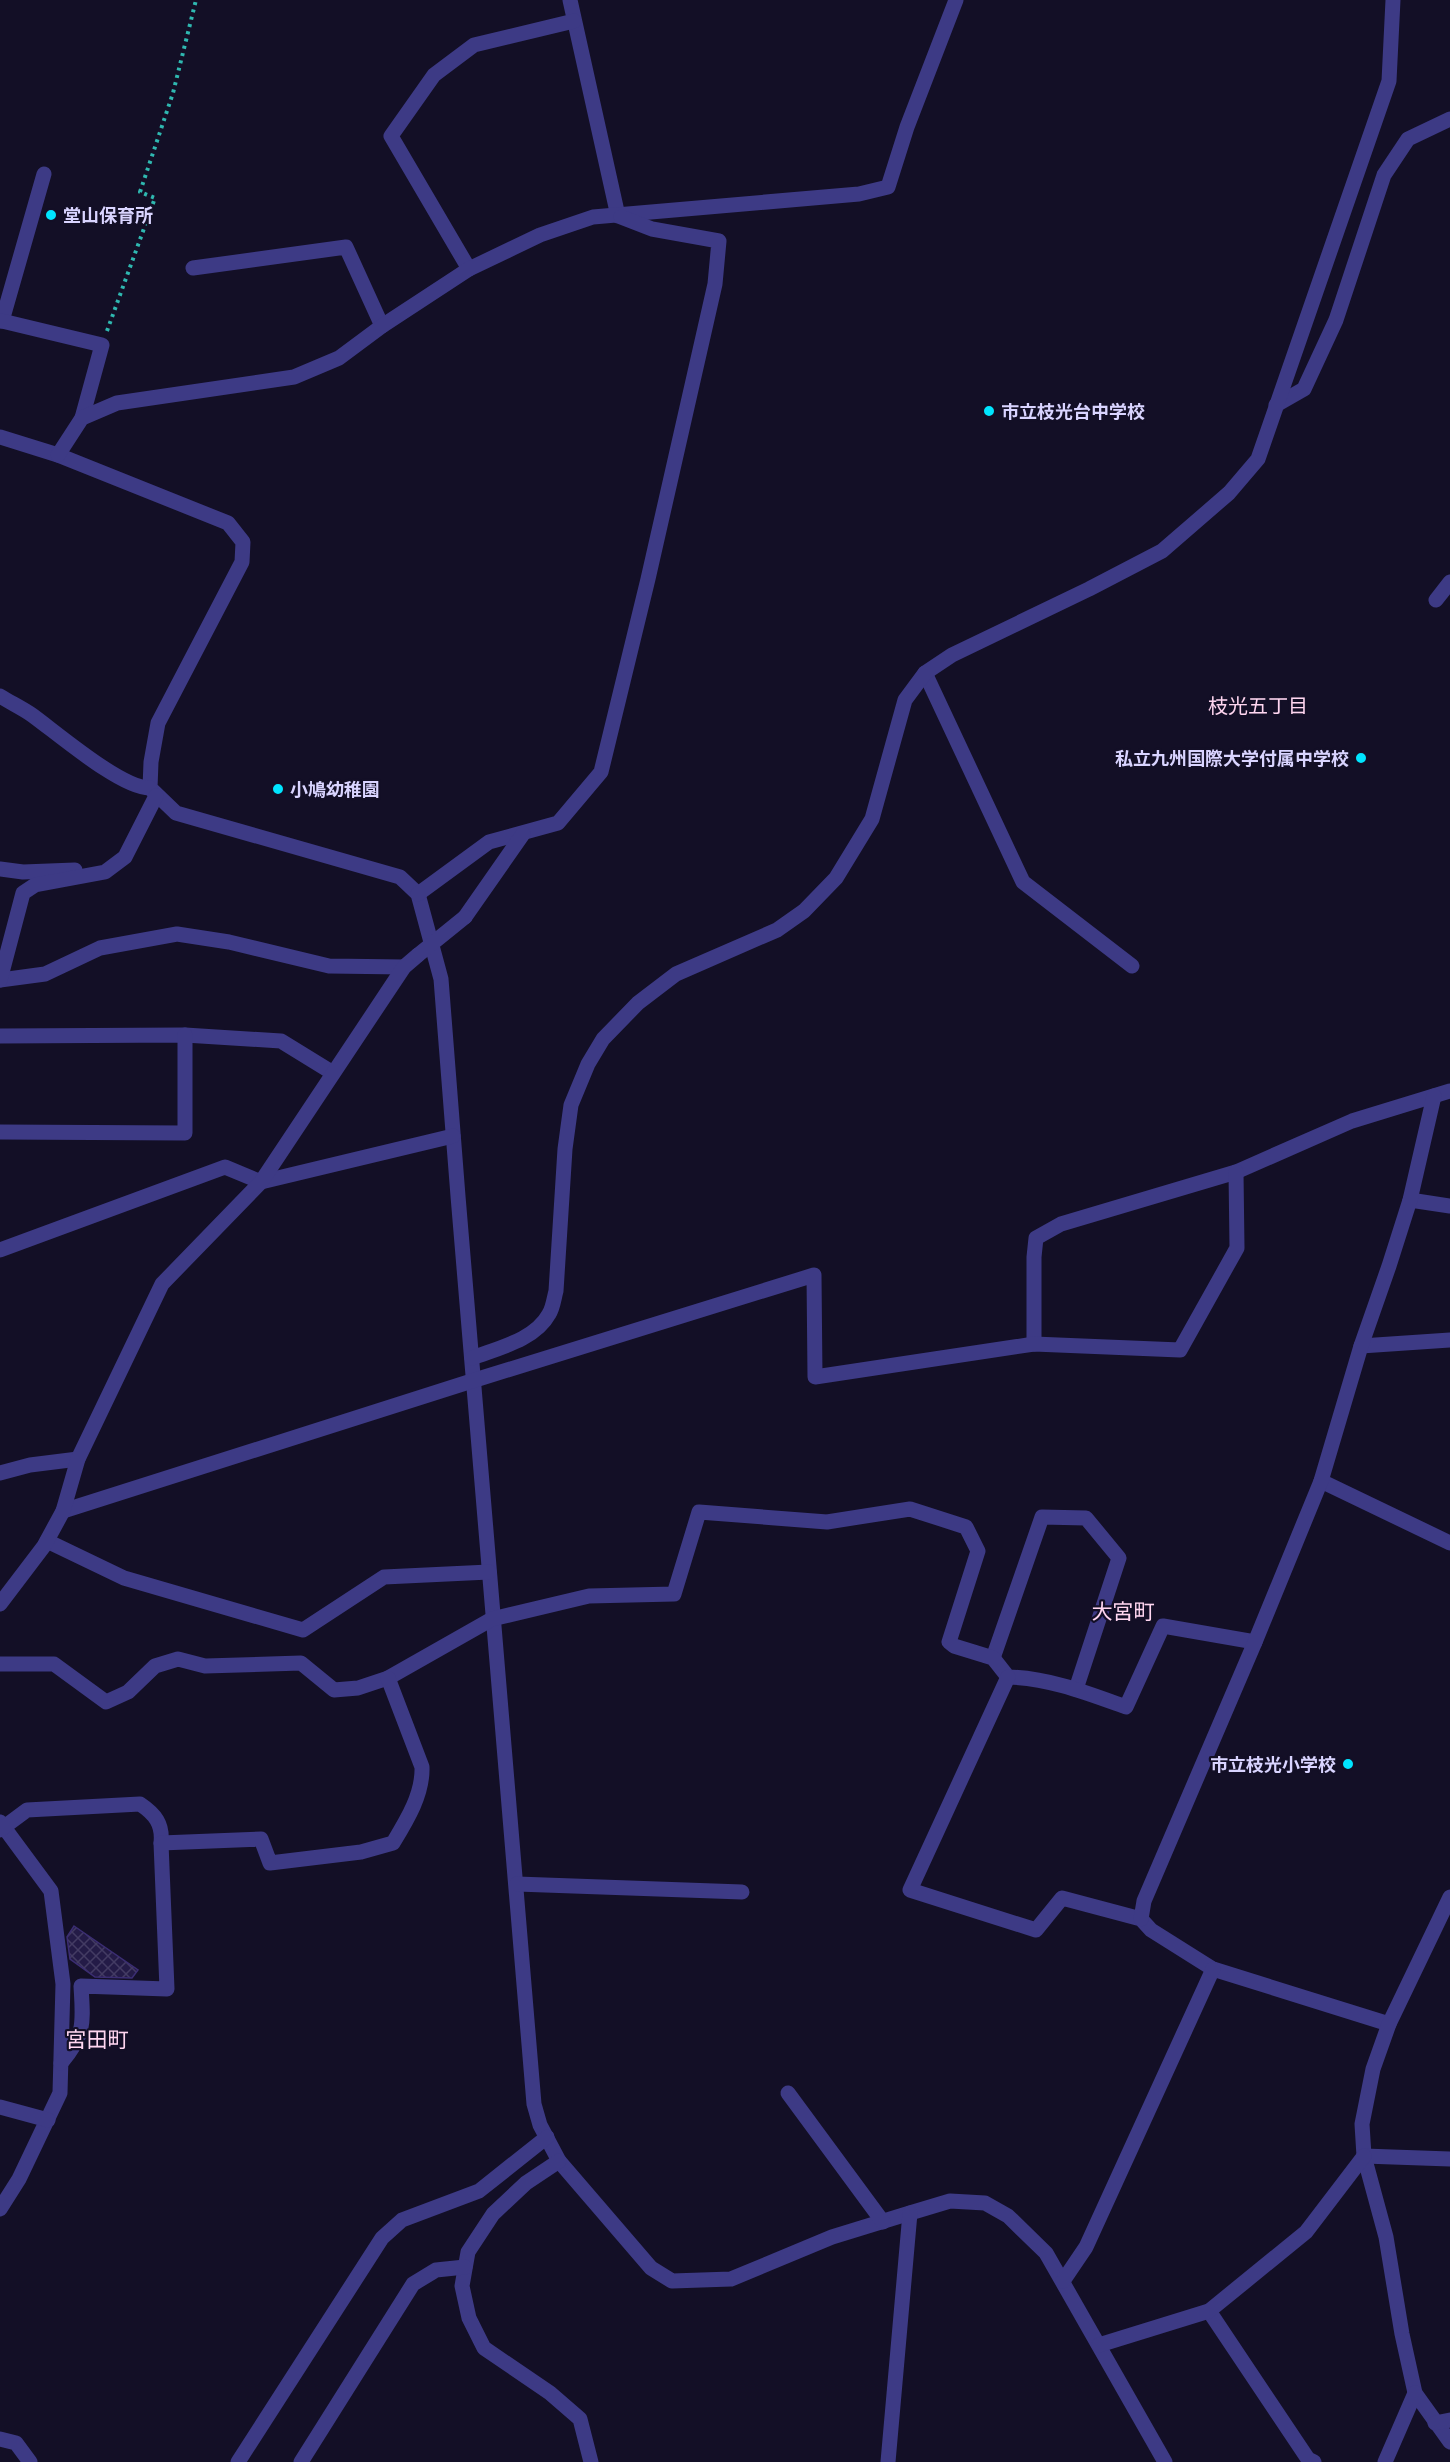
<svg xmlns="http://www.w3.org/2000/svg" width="1450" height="2462" font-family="Roboto,'Noto Sans JP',sans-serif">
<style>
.building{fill:url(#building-cross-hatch);stroke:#3b2d73;stroke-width:1.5}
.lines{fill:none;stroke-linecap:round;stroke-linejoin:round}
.path{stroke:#2fb8b0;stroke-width:4;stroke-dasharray:3 4.5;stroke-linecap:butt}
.minor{stroke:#3d3a85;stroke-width:15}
.minor-bridge{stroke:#3d3a85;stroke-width:15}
.poi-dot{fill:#00e5ff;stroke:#130f26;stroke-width:2}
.labels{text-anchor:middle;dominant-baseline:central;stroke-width:4.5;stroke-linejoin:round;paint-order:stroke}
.poi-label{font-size:18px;font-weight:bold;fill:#d9d4ff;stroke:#130f26;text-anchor:start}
.neighbourhood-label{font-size:20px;fill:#ffd6f0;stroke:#130f26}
.quarter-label{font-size:21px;fill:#ffd6f0;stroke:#130f26}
</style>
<defs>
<pattern id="building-cross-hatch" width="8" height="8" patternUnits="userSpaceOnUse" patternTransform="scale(1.5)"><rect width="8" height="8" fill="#241b47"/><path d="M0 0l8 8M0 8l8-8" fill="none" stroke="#433b63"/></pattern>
</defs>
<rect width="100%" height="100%" fill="#130f26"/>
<polygon class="building" points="74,1926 138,1970 132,1978 95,1977 70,1959 67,1937"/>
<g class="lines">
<polyline class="path" points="107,331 155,198 140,192 173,93 196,0"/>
<g class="minor">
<polyline points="570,0 618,216"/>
<polyline points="193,268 346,247 382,326"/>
<polyline points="469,269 391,136 434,75 474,45 574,21"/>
<polyline points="0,321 2,321 44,174"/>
<polyline points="2,321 102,345 82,418"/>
<polyline points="1276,405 1304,389 1336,320 1384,175 1408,139 1450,119"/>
<path d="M0 437 58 455 228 523 243 542 242 562 158 723 151 762 150 788 176 813 400 877 418 894 441 979C469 1354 505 1728 534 2104L540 2125 559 2161 651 2268 672 2281 731 2279 832 2237 910 2213 950 2201 985 2203 1008 2216 1046 2253 1165 2462"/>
<polyline points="58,455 82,418 117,403 294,377 339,358 382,326 469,269 540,235 593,217 859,194 888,187 907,127 956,0"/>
<polyline points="1436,600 1450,582"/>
<polyline points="925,673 1023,882 1132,966"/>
<path d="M0 696C11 703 22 708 32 715 57 733 122 789 150 788"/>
<polyline points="0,869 23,872 75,870"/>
<polyline points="418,894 489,842 558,823 601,772 648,579 715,284 719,241 652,229 621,217"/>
<polyline points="465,917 523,834"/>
<polyline points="0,980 45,974 100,948 177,934 229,942 329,966 404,967"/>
<polyline points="0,980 23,893 35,885 105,872 125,857 156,796"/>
<polyline points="0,1036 185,1035 281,1041 333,1073"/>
<polyline points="0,1132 185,1133 185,1035"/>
<polyline points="1410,1200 1450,1206"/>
<polyline points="0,1250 225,1167 261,1182 453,1136"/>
<polyline points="1034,1344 1034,1257 1036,1238 1061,1224 1236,1172 1352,1121 1450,1091"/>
<polyline points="1361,1346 1450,1340"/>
<path d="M472 1358C498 1348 535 1340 549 1314 553 1308 554 1298 556 1291L565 1149 571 1105 588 1064 603 1039 638 1003 676 974 777 930 804 911 836 878 872 819 905 700 925 673 952 655 1089 589 1162 551 1229 493 1258 459 1389 81 1393 0"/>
<polyline points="0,1473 30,1465 78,1459"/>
<polyline points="1321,1481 1450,1543"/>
<polyline points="63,1511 475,1380 814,1275 815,1377 1034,1344 1180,1350 1237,1248 1236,1172"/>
<polyline points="47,1541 124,1578 303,1630 384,1577 489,1572"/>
<polyline points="0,1604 44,1546 63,1511 78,1459 162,1284 261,1182 404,967 418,955"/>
<polyline points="993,1658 1042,1517 1086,1518 1119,1558 1076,1689"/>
<path d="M0 1664H54L106 1702 128 1692 155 1666 178 1659 205 1666 301 1663 334 1690 358 1688 388 1678 492 1619 589 1596 674 1594 699 1512 827 1522 910 1509 966 1527 978 1551 949 1642 954 1646 993 1658 1008 1677C1049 1678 1087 1693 1126 1707L1163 1626 1255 1642"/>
<polyline points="1008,1677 910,1890 1036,1930 1062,1898 1141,1919 1151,1930 1213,1969 1389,2024"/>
<polyline points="0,1822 51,1891 63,1984 60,2093 19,2179 0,2209"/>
<path d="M0 1830 27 1810 140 1804C155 1814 163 1824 161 1843"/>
<polyline points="517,1884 742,1892"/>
<polyline points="1450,1897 1389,2024 1373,2069 1362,2124 1364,2156 1386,2237 1402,2334 1415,2393 1450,2442"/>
<polyline points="1141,1919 1144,1901 1255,1642 1321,1481 1361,1346 1389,1266 1410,1200 1434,1096"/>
<path d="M61 2063C86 2034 83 2022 81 1986L167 1989 161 1843 261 1839 270 1863 361 1852 393 1843C407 1820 423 1794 422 1767L388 1678"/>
<polyline points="788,2093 883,2222"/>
<polyline points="0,2107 48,2120"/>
<polyline points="1364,2156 1450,2159"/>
<polyline points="559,2161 526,2183 493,2214 468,2252 462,2286 469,2318 484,2348 550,2393 580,2419 591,2462"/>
<polyline points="1063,2281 1086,2247 1213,1969"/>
<polyline points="1209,2311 1308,2459 1314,2462"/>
<polyline points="1099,2345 1209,2311 1306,2232 1364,2156"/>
<polyline points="1435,2423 1450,2420"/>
<polyline points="0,2439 16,2443 30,2462"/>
<polyline points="238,2462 382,2238 402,2220 479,2191 547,2137"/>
<polyline points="301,2462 413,2284 436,2270 465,2267"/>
<polyline points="888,2462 910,2213"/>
<polyline points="1385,2462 1415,2393"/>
</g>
<polyline class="minor-bridge" points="418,955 465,917"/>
</g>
<g class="poi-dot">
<circle cx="51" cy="215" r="6"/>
<circle cx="989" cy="411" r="6"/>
<circle cx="1361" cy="758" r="6"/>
<circle cx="278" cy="789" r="6"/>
<circle cx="1348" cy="1764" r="6"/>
</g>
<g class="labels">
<g class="poi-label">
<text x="63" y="215">堂山保育所</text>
<text x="1001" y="411">市立枝光台中学校</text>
<text x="1349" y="758" text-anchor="end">私立九州国際大学付属中学校</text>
<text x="290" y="789">小鳩幼稚園</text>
<text x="1336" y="1764" text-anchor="end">市立枝光小学校</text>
</g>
<g class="neighbourhood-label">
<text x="1258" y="706">枝光五丁目</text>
</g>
<g class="quarter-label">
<text x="1123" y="1612">大宮町</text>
<text x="97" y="2040">宮田町</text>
</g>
</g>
</svg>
